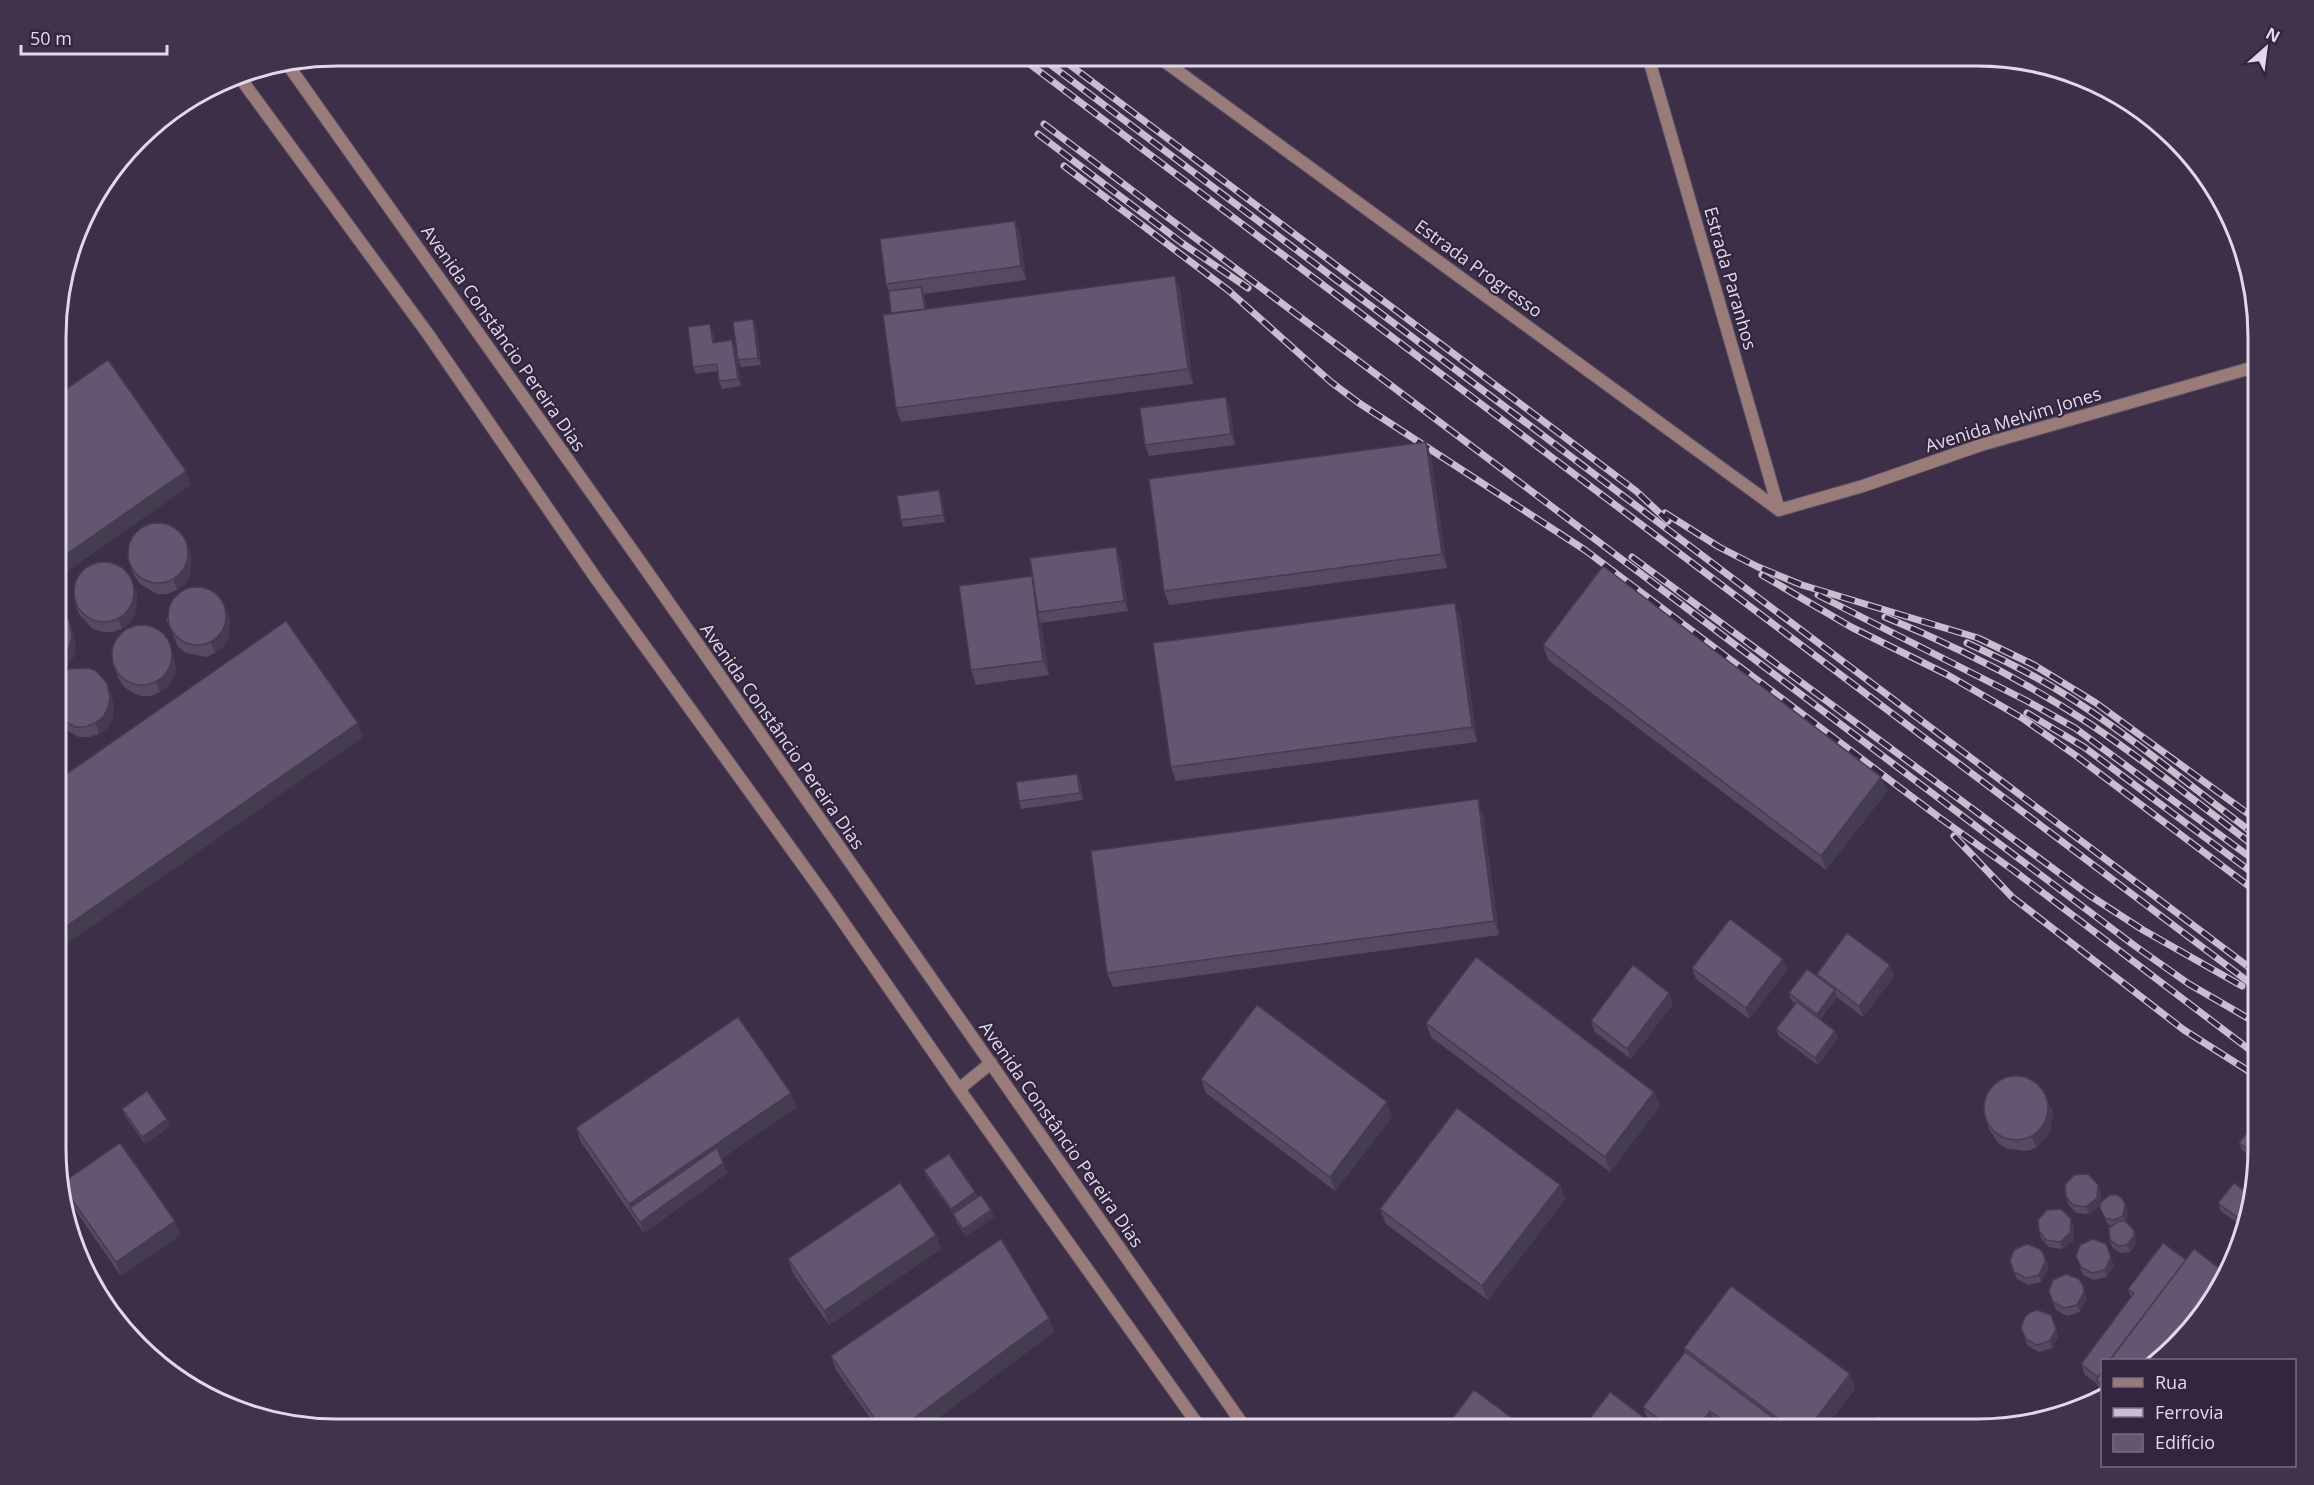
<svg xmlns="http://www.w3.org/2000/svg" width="2314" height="1485" font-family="'Open Sans',sans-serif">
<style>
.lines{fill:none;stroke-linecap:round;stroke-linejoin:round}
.minor-casing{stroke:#5b4e65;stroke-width:14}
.tertiary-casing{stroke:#5b4e65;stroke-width:14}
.minor{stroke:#997c7a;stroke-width:12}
.tertiary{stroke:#997c7a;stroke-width:12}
.rail-casing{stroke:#c7bfd0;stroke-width:7}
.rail{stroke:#32253d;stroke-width:4.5;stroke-dasharray:14;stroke-linecap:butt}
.wall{fill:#564a61}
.shaded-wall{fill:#463c4f}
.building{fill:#645671;stroke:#463c4f;stroke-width:1.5}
.labels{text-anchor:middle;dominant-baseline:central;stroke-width:4.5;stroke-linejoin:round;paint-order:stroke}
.street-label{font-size:18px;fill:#e1d9e9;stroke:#32253d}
.rim{fill:none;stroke:#e1d9e9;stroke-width:3}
</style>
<rect width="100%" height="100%" fill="#3d2f48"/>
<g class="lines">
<g class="minor-casing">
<g id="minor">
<polyline points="1157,56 1779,510"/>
<polyline points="1648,56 1779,510"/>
<polyline points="288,65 637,557 1246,1429"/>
<polyline points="238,75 428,334 597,580 823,893 959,1089 1201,1429"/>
<polyline points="959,1089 991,1063"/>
</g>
</g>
<g class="tertiary-casing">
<polyline id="tertiary" points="1779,510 1863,486 1981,445 2258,366"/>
</g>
<use href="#minor" class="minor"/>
<use href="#tertiary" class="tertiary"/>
<g class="rail-casing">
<g id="rail">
<polyline points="1019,56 2258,989"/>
<polyline points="1039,56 2258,974"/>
<polyline points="1058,56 1636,491 1668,521"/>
<polyline points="1044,124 2135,946 2189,984 2258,1024"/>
<polyline points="1038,134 1182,243 1248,288"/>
<polyline points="1064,166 1228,290 1331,382 1359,403 1585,550 1940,818 2013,870 2258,1056"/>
<polyline points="1665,513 1719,547 1758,567 1802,585 1978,638 2034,665 2096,703 2258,821"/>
<polyline points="1632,557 2089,895 2143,930 2242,986"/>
<polyline points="1762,575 1851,627 1946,674 2022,718 2075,755 2258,893"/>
<polyline points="1818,595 2027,701 2075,728 2258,863"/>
<path d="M1885 617C1956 646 2026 682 2090 724 2148 763 2203 807 2258 849"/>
<path d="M1967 643C2002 659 2036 676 2069 697 2135 739 2195 790 2258 837"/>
<polyline points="2027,713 2084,747 2258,877"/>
<polyline points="1954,836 2012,897 2184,1030 2258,1077"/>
</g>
</g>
<use href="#rail" class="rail"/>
</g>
<g class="wall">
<polygon points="1015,221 1020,235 1026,280 924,294 927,309 1175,276 1180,290 1193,384 901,422 896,408 891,313 889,291 886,284"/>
<polygon points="756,327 761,365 741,367 738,360"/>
<polygon points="713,332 714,342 735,347 741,386 722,389 719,381 718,371 696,374 693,367"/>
<polygon points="1230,408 1235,445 1149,456 1145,445"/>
<polygon points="1426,442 1431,457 1447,568 1169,605 1164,591"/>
<polygon points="942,497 945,522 903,527 901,520"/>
<polygon points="191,557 190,575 185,584 177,590 167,594 157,594 140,584 134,575 130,565"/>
<polygon points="1120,558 1128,611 1041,623 1049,675 976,685 971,670 1032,576"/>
<polygon points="130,578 137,596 135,614 130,623 122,629 113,632 103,632 93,629 79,614 75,603"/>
<polygon points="226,610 230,621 228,638 223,647 215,653 206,657 186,653 178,647 166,618"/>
<polygon points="1460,617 1477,742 1176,781 1171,767"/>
<polygon points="168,641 172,652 176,667 174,677 168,686 160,692 151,696 141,696 131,692 123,686 118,677 114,666"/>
<polygon points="1543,645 1881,777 1887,791 1826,870 1548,660"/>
<polygon points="58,678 111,694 114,709 112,719 107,728 99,734 89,737 79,737 62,728 58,722"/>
<polygon points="1077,774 1080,781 1083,800 1021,809 1019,801"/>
<polygon points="1483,814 1499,935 1113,987 1107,973"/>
<polygon points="1783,959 1787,970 1749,1019 1696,979 1692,968"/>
<polygon points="1817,974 1894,976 1863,1017 1837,997 1820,1020 1838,1038 1818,1065 1779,1036 1776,1029 1795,1003 1791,1000 1789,993 1818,977"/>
<polygon points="1673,1004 1631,1059 1595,1032 1591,1021"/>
<polygon points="1426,1023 1654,1092 1660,1106 1610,1172 1431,1037"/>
<polygon points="1201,1079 1392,1117 1335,1191 1206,1093"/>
<polygon points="797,1107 721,1159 727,1173 644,1233 581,1142 576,1128"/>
<polygon points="2051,1107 2053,1116 2049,1134 2036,1148 2027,1151 2008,1149 1999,1144 1989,1129 1985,1118"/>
<polygon points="122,1109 167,1119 170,1126 145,1144 125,1116"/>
<polygon points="2258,1118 2258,1162 2242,1150 2239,1143"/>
<polygon points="924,1170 975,1192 977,1198 991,1210 994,1217 966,1236 956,1222 954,1215 927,1177"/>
<polygon points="61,1184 175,1221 180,1235 121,1276 67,1198"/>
<polygon points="1560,1185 1565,1199 1488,1300 1386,1224 1380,1209"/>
<polygon points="2101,1192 2100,1206 2089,1214 2076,1213 2068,1204 2066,1196"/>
<polygon points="2252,1197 2246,1229 2221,1211 2218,1203"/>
<polygon points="2125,1204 2128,1211 2126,1222 2134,1230 2136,1237 2136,1243 2130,1252 2120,1253 2112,1247 2110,1240 2112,1226 2108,1225 2100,1208"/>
<polygon points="2071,1219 2074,1227 2073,1241 2062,1249 2049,1247 2041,1238 2039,1231"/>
<polygon points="936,1235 941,1249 829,1325 793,1273 788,1259"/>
<polygon points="2076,1256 2114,1265 2107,1277 2094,1280 2083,1275"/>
<polygon points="2186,1260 2224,1272 2225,1276 2211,1304 2103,1360 2103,1395 2101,1394 2097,1384 2085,1375 2081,1364 2131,1297 2128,1289"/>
<polygon points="2010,1261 2047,1262 2048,1269 2041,1282 2028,1285 2017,1279"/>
<polygon points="2049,1291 2085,1292 2086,1300 2080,1312 2067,1316 2056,1310"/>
<polygon points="2051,1315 2058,1336 2052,1348 2039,1352 2028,1346 2021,1328"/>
<polygon points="1049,1318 1054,1332 923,1429 878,1429 836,1370 831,1356"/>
<polygon points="1684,1348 1850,1374 1855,1389 1824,1429 1725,1429 1714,1421 1709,1429 1662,1429 1647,1418 1643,1407 1685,1352"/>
<polygon points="1452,1419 1527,1429 1455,1429"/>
</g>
<g class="shaded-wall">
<polygon points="1015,221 1020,235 1026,280 1021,266"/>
<polygon points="1175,276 1180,290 1193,384 1188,369"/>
<polygon points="921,287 924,294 929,323 926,316"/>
<polygon points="753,319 756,327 761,365 758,358"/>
<polygon points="710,324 713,332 715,350 713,343"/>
<polygon points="732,340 735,347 741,386 738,379"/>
<polygon points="1226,397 1230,408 1235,445 1231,434"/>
<polygon points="1426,442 1431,457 1447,568 1442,554"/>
<polygon points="186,471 191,485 58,578 58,560"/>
<polygon points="939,490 942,497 945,522 943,515"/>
<polygon points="188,547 191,557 190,575 185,584 177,590 173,579"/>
<polygon points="1116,547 1120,558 1128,611 1124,601"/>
<polygon points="1032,576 1038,612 1041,623 1049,675 1043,661"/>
<polygon points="133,586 137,596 135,614 130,623 122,629 118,618"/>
<polygon points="1455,603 1460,617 1477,742 1472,727"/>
<polygon points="226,610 230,621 228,638 223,647 215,653 211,643"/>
<polygon points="69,620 73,631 76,646 74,656 69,665 61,671 58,663 58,659"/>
<polygon points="168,641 172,652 176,667 174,677 168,686 160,692 156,682"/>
<polygon points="107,683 111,694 114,709 112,719 107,728 99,734 95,723"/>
<polygon points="358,723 363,737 58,950 58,932"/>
<polygon points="58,741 60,748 58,756"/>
<polygon points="1077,774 1080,781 1083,800 1080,793"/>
<polygon points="1881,777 1887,791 1826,870 1821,856"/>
<polygon points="1478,799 1483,814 1499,935 1494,921"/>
<polygon points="1783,959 1787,970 1749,1019 1746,1008"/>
<polygon points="1890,965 1894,976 1863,1017 1859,1006"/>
<polygon points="1835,990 1837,997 1819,1021 1817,1014"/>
<polygon points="1669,993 1673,1004 1631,1059 1627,1049"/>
<polygon points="1835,1031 1838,1038 1818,1065 1815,1058"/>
<polygon points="1654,1092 1660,1106 1610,1172 1605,1157"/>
<polygon points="791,1093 797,1107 637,1217 630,1208 629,1204"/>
<polygon points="2047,1097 2053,1116 2049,1134 2036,1148 2032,1137"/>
<polygon points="1387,1102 1392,1117 1335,1191 1330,1177"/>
<polygon points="167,1119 170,1126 145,1144 142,1137"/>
<polygon points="723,1163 727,1173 644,1233 640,1222"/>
<polygon points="1560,1185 1565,1199 1488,1300 1482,1286"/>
<polygon points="2098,1185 2101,1192 2100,1206 2089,1214 2086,1207"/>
<polygon points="975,1192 978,1199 953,1216 951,1209"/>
<polygon points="2125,1204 2128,1211 2125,1223 2123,1216"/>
<polygon points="991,1210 994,1217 966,1236 963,1229"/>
<polygon points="2071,1219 2074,1227 2073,1241 2062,1249 2060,1242"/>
<polygon points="175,1221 180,1235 121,1276 116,1262"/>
<polygon points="2134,1230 2136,1237 2136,1243 2130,1252 2127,1245"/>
<polygon points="936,1235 941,1249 829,1325 824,1311"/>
<polygon points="2044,1255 2047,1262 2048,1269 2041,1282 2039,1275"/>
<polygon points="2111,1257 2114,1265 2107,1277 2105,1270"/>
<polygon points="2224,1272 2225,1276 2219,1288 2217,1281"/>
<polygon points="2083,1285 2085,1292 2086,1300 2080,1312 2077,1305"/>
<polygon points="1049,1318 1054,1332 923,1429 899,1429"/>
<polygon points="2056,1329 2058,1336 2052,1348 2050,1341"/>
<polygon points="1850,1374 1855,1389 1824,1429 1808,1429"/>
<polygon points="1710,1411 1714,1421 1709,1429 1697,1429"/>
</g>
<g class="building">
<polygon points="1015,221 1021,266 886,284 880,239"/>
<polygon points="1175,276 1188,369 896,408 883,315"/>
<polygon points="921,287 925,309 891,313 889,291"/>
<polygon points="753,319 758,358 738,360 733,322"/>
<polygon points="710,324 713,343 732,340 738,379 719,381 717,364 693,367 688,327"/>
<polygon points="108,360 186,471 58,560 58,395"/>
<polygon points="1226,397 1231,434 1145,445 1140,408"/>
<polygon points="1426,442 1442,554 1164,591 1149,479"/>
<polygon points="939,490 943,515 901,520 897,496"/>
<circle cx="158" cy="553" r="30"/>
<polygon points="1116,547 1124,601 1038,612 1030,558"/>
<circle cx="104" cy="592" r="30"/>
<polygon points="1603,566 1881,777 1821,856 1543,645"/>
<polygon points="1032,576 1043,661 971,670 959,586"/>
<circle cx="197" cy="616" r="29"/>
<polygon points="1455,603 1472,727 1171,767 1153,643"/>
<polygon points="58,608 69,620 72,635 70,645 65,654 58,659"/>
<polygon points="286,621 358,723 58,932 58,780"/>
<circle cx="142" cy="655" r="30"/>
<polygon points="88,668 96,671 107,683 110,698 108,708 103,717 95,723 85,727 75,727 58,717 58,678 61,673 69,669"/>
<polygon points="1077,774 1080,793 1019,801 1016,782"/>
<polygon points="1478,799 1494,921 1107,973 1091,851"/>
<polygon points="1730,919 1783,959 1746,1008 1692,968"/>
<polygon points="1847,933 1890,965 1859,1006 1817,974"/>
<polygon points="1476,957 1654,1092 1605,1157 1426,1023"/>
<polygon points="1633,965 1669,993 1627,1049 1591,1021"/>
<polygon points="1807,969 1835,990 1817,1014 1789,993"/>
<polygon points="1797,1002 1835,1031 1815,1058 1776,1029"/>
<polygon points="1257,1005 1387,1102 1330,1177 1201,1079"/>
<polygon points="738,1017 791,1093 629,1204 576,1128"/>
<circle cx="2016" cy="1108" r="32"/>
<polygon points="147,1091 167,1119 142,1137 122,1109"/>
<polygon points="1457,1108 1560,1185 1482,1286 1380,1209"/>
<polygon points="2258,1118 2258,1157 2239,1143"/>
<polygon points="120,1143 175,1221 116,1262 61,1184"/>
<polygon points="717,1148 723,1163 640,1222 630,1208"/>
<polygon points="949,1154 975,1192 951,1209 924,1170"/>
<polygon points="2088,1174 2098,1185 2097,1198 2086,1207 2073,1205 2066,1196 2065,1185 2074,1175"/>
<polygon points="900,1183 936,1235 824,1311 788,1259"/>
<polygon points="2234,1183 2252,1197 2247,1222 2246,1224 2218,1203"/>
<polygon points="981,1195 991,1210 963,1229 953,1214"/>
<polygon points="2110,1195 2117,1195 2122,1198 2125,1204 2123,1216 2114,1220 2105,1218 2100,1208 2101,1202"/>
<polygon points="2061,1209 2071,1219 2070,1233 2060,1242 2046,1240 2039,1231 2038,1220 2047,1210"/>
<polygon points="2119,1221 2125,1221 2134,1230 2134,1236 2127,1245 2118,1246 2110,1240 2109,1228"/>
<polygon points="1001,1239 1049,1318 899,1429 882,1429 831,1356"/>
<polygon points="2093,1239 2106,1244 2111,1257 2105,1270 2092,1273 2081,1267 2076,1256 2080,1245"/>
<polygon points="2163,1243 2186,1260 2110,1360 2103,1360 2103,1370 2098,1377 2081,1364 2134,1293 2128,1289"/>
<polygon points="2027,1244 2040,1249 2044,1255 2045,1262 2039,1275 2026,1278 2014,1272 2010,1261 2014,1250"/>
<polygon points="2194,1249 2224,1272 2217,1281 2221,1284 2211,1304 2151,1360 2110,1360"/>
<polygon points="2066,1274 2079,1279 2083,1285 2084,1292 2077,1305 2064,1308 2053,1302 2049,1291 2053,1280"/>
<polygon points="1731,1286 1850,1374 1808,1429 1792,1429 1684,1348"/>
<polygon points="2037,1310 2051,1315 2056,1329 2050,1341 2037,1345 2026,1339 2021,1328 2025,1317 2031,1312"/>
<polygon points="1685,1352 1788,1429 1735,1429 1710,1411 1697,1429 1672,1429 1643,1407"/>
<polygon points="2103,1370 2103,1385 2096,1380"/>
<polygon points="1474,1390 1527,1429 1465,1429 1452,1419"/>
<polygon points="1610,1392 1659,1429 1582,1429"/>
<polygon points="1877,1416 1895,1429 1867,1429"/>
<polygon points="1044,1418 1052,1429 1027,1429"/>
<polygon points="554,1423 558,1429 545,1429"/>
</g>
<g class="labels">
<g class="street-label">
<text transform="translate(1479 268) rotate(36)">Estrada Progresso</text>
<text transform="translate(1731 278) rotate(74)">Estrada Paranhos</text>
<text transform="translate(504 338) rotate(55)">Avenida Constâncio Pereira Dias</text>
<text transform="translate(2013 419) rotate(-17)">Avenida Melvim Jones</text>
<text transform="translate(783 736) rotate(55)">Avenida Constâncio Pereira Dias</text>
<text transform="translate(1062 1134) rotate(55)">Avenida Constâncio Pereira Dias</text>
</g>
</g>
<path d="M0 0H2314V1485H0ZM337 66H1977A271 271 0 0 1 2248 337V1148A271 271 0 0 1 1977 1419H337A271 271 0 0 1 66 1148V337A271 271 0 0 1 337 66Z" fill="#40334b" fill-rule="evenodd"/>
<path class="rim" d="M337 66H1977A271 271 0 0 1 2248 337V1148A271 271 0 0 1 1977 1419H337A271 271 0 0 1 66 1148V337A271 271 0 0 1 337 66Z"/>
<rect x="2101" y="1359" width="195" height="108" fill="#32253d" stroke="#786d82" stroke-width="1.5"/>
<rect x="2113" y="1378" width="30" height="9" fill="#997c7a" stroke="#786d82" stroke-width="1.5"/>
<text x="2155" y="1389" font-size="18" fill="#e1d9e9">Rua</text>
<rect x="2113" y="1408" width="30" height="9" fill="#c7bfd0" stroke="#786d82" stroke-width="1.5"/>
<text x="2155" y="1419" font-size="18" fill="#e1d9e9">Ferrovia</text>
<rect x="2113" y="1434" width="30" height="18" fill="#645671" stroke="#786d82" stroke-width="1.5"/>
<text x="2155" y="1449" font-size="18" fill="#e1d9e9">Edifício</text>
<g transform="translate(2266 48) rotate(28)" stroke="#32253d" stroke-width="4.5" paint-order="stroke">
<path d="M0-4.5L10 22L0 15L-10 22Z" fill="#e1d9e9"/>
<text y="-9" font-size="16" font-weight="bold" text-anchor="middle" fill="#e1d9e9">N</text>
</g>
<path d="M21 45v9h146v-9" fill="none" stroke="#e1d9e9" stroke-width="3"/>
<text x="30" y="45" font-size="18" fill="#e1d9e9" stroke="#32253d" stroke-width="4.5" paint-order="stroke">50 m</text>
</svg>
